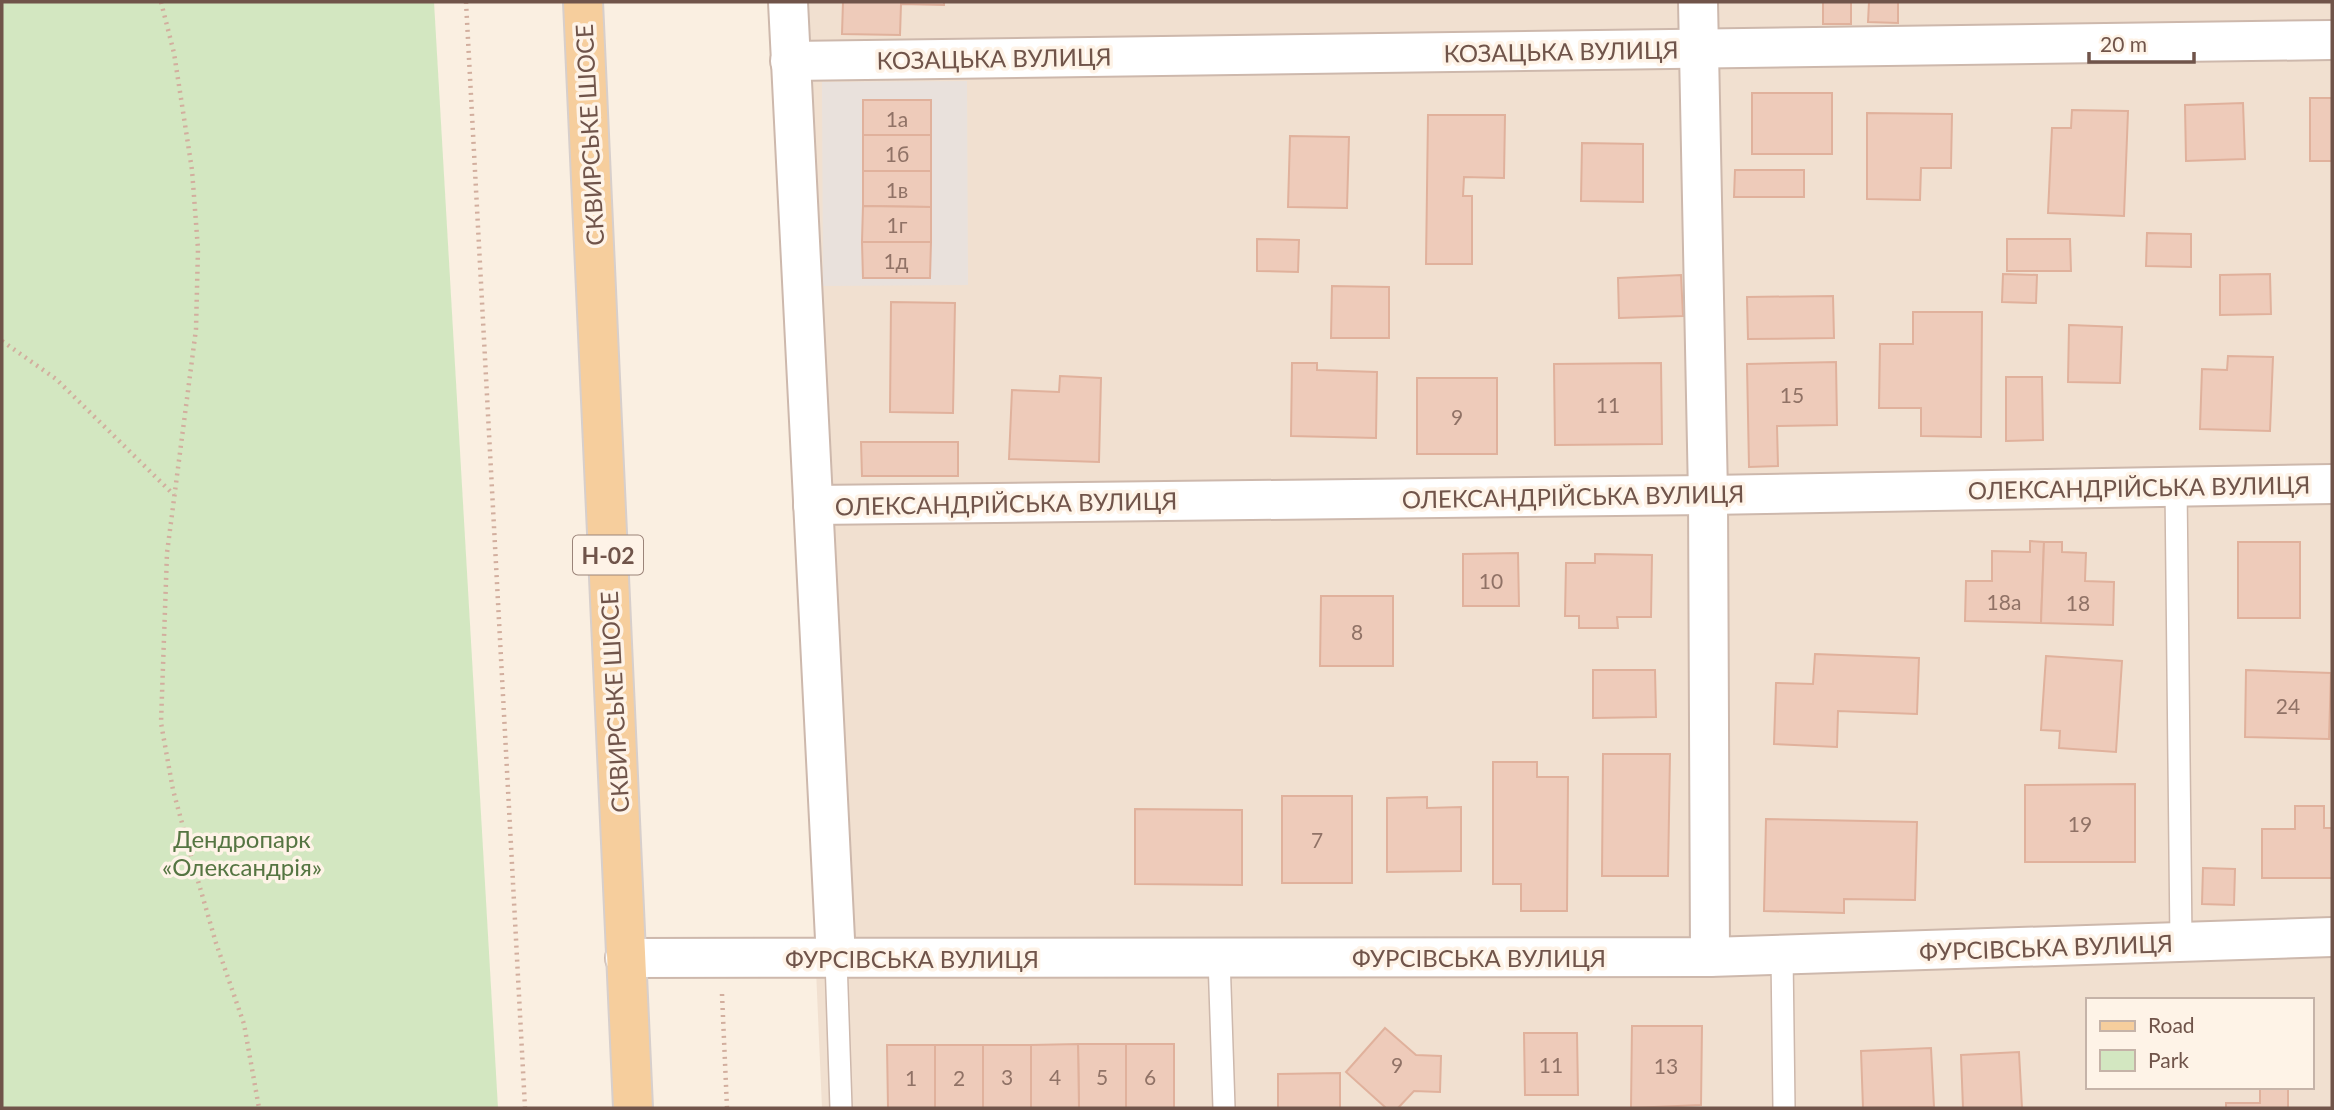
<svg xmlns="http://www.w3.org/2000/svg" width="2334" height="1110" font-family="Lato,sans-serif">
<style>
.residential{fill:#f1e0d0;fill-rule:evenodd}
.industrial{fill:#e9e1dc}
.green{fill:#d3e7c1}
.building{fill:#eecbba;stroke:#e0b19c;stroke-width:2}
.lines{fill:none;stroke-linecap:round;stroke-linejoin:round}
.lane-casing{stroke:#cdb8ac;stroke-width:24}
.street-casing{stroke:#cdb8ac;stroke-width:42}
.primary-casing{stroke:#d7cfcc;stroke-width:42}
.path{stroke:#d2ae9e;stroke-width:4.5;stroke-dasharray:2 5;stroke-linecap:butt}
.lane{stroke:#fff;stroke-width:21}
.street{stroke:#fff;stroke-width:38}
.primary{stroke:#f6ce9d;stroke-width:38}
.labels{text-anchor:middle;dominant-baseline:central;stroke-width:7;stroke-linejoin:round;paint-order:stroke}
.number-label{font-size:21px;fill:#907266}
.shield{fill:#fef3e7;stroke:#9b8479;stroke-width:2}
.shield-label{font-size:23px;font-weight:bold;fill:#70544a}
.street-label{font-size:24px;fill:#70544a;stroke:#fef3e7}
.park-label{font-size:24px;fill:#557542;stroke:#fef3e7}
</style>
<rect width="100%" height="100%" fill="#faefe1"/>
<path class="residential" d="M774 2H2332V1108H822ZM2087 1000H2311V1087H2087Z"/>
<polygon class="industrial" points="967,81 968,285 823,286 822,82"/>
<polygon class="green" points="2,2 434,2 498,1108 2,1108"/>
<g class="building">
<polygon points="843,2 944,2 944,5 901,4 900,35 842,34"/>
<rect x="1823" y="2" width="28" height="22"/>
<polygon points="1869,2 1898,2 1898,23 1868,22"/>
<rect x="1752" y="93" width="80" height="61"/>
<rect x="2310" y="98" width="22" height="63"/>
<rect x="863" y="100" width="68" height="35"/>
<polygon points="2243,103 2245,159 2186,161 2185,105"/>
<polygon points="2072,110 2128,111 2124,216 2048,213 2052,128 2071,128"/>
<polygon points="1867,113 1952,114 1951,168 1921,168 1920,200 1867,199"/>
<polygon points="1428,115 1505,115 1504,178 1464,177 1463,196 1472,196 1472,264 1426,264"/>
<rect x="863" y="135" width="68" height="36"/>
<polygon points="1290,136 1349,137 1347,208 1288,207"/>
<polygon points="1582,143 1643,144 1643,202 1581,201"/>
<polygon points="1735,170 1804,170 1804,197 1734,197"/>
<polygon points="863,171 931,171 931,207 863,206"/>
<polygon points="863,206 931,207 931,242 862,242"/>
<polygon points="2147,233 2191,234 2191,267 2146,266"/>
<polygon points="1257,239 1299,240 1298,272 1257,271"/>
<polygon points="2007,239 2070,239 2071,271 2007,271"/>
<polygon points="862,242 931,242 930,278 863,278"/>
<polygon points="2003,274 2037,275 2036,303 2002,302"/>
<polygon points="2270,274 2271,314 2220,315 2220,275"/>
<polygon points="1681,275 1683,316 1619,318 1618,278"/>
<polygon points="1332,286 1389,287 1389,338 1331,338"/>
<polygon points="1833,296 1834,338 1748,339 1747,297"/>
<polygon points="891,302 955,303 953,413 890,412"/>
<polygon points="1913,312 1982,312 1981,437 1921,436 1921,408 1879,408 1880,344 1913,344"/>
<polygon points="2069,325 2122,327 2120,383 2068,382"/>
<polygon points="2228,356 2273,357 2270,431 2200,429 2202,369 2227,370"/>
<polygon points="1836,362 1837,425 1777,426 1778,466 1749,467 1747,364"/>
<polygon points="1292,363 1317,363 1317,370 1377,372 1376,438 1291,436"/>
<polygon points="1661,363 1662,444 1555,445 1554,364"/>
<polygon points="1060,376 1101,378 1099,462 1009,459 1012,390 1059,392"/>
<polygon points="2006,377 2042,377 2043,440 2006,441"/>
<rect x="1417" y="378" width="80" height="76"/>
<polygon points="861,442 958,442 958,476 862,476"/>
<polygon points="2030,541 2044,542 2041,623 1965,621 1966,581 1992,581 1992,551 2030,552"/>
<polygon points="2044,542 2062,542 2062,552 2086,553 2085,581 2114,582 2113,625 2041,623"/>
<rect x="2238" y="542" width="62" height="76"/>
<polygon points="1518,553 1519,606 1463,606 1463,554"/>
<polygon points="1595,554 1652,555 1651,617 1617,617 1618,628 1579,628 1579,616 1565,616 1566,563 1595,563"/>
<polygon points="1321,596 1393,596 1393,666 1320,666"/>
<polygon points="1815,654 1919,658 1917,714 1838,711 1837,747 1774,744 1776,683 1813,684"/>
<polygon points="2046,656 2122,661 2116,752 2059,748 2060,731 2041,730"/>
<polygon points="1593,670 1655,670 1656,717 1593,718"/>
<polygon points="2246,670 2331,673 2329,739 2245,737"/>
<polygon points="1603,754 1670,754 1668,876 1602,876"/>
<polygon points="1493,762 1537,762 1537,777 1568,777 1567,911 1521,911 1521,884 1493,884"/>
<polygon points="2135,784 2135,862 2025,862 2025,785"/>
<rect x="1282" y="796" width="70" height="87"/>
<polygon points="1427,797 1427,808 1461,807 1461,871 1387,872 1387,798"/>
<polygon points="2295,806 2324,806 2324,828 2332,828 2332,878 2262,878 2262,829 2295,829"/>
<polygon points="1135,809 1242,810 1242,885 1135,884"/>
<polygon points="1766,819 1917,822 1915,900 1844,899 1844,913 1764,911"/>
<polygon points="2203,868 2235,869 2234,905 2202,904"/>
<polygon points="1632,1026 1702,1026 1701,1105 1631,1108"/>
<polygon points="1385,1028 1416,1055 1441,1056 1440,1092 1414,1091 1398,1108 1386,1108 1346,1072"/>
<polygon points="1524,1033 1577,1033 1578,1095 1525,1095"/>
<polygon points="1078,1044 1126,1044 1126,1108 1079,1108"/>
<polygon points="1078,1044 1079,1108 1031,1108 1031,1045"/>
<rect x="1126" y="1044" width="48" height="64"/>
<polygon points="887,1045 935,1045 935,1108 888,1108"/>
<rect x="935" y="1045" width="48" height="63"/>
<rect x="983" y="1045" width="48" height="63"/>
<polygon points="1931,1048 1934,1107 1863,1108 1861,1051"/>
<polygon points="2019,1052 2022,1108 1963,1108 1961,1055"/>
<polygon points="1340,1073 1340,1108 1278,1108 1278,1074"/>
<polygon points="2288,1088 2288,1108 2226,1108 2226,1103 2260,1103 2260,1089"/>
</g>
<g class="lines">
<g class="lane-casing">
<g id="lane">
<polyline points="2176,486 2181,942"/>
<polyline points="1782,955 1784,1108"/>
<polyline points="1219,957 1224,1108"/>
<polyline points="836,959 841,1108"/>
</g>
</g>
<g class="street-casing">
<g id="street">
<polyline points="788,2 836,959"/>
<polyline points="1698,2 1708,495 1710,957"/>
<polyline points="790,61 2332,40"/>
<polyline points="813,505 1708,495 2332,484"/>
<polyline points="625,958 1710,957 2332,937"/>
</g>
</g>
<g class="primary-casing">
<polyline id="primary" points="583,2 633,1108"/>
</g>
<g class="path">
<polyline points="161,2 174,53 192,170 198,249 196,329 167,553 161,723 173,790 194,867 216,943 244,1024 259,1108"/>
<polyline points="466,2 525,1108"/>
<polyline points="2,341 56,379 174,495"/>
<polyline points="722,994 727,1108"/>
</g>
<use href="#lane" class="lane"/>
<use href="#street" class="street"/>
<use href="#primary" class="primary"/>
</g>
<g class="labels">
<g class="number-label">
<text x="897" y="118">1а</text>
<text x="897" y="153">1б</text>
<text x="897" y="189">1в</text>
<text x="897" y="224">1г</text>
<text x="896" y="260">1д</text>
<text x="1792" y="394">15</text>
<text x="1608" y="404">11</text>
<text x="1457" y="416">9</text>
<text x="1491" y="580">10</text>
<text x="2004" y="601">18а</text>
<text x="2078" y="602">18</text>
<text x="1357" y="631">8</text>
<text x="2288" y="705">24</text>
<text x="2080" y="823">19</text>
<text x="1317" y="839">7</text>
<text x="1397" y="1064">9</text>
<text x="1551" y="1064">11</text>
<text x="1666" y="1065">13</text>
<text x="1007" y="1076">3</text>
<text x="1055" y="1076">4</text>
<text x="1102" y="1076">5</text>
<text x="1150" y="1076">6</text>
<text x="911" y="1077">1</text>
<text x="959" y="1077">2</text>
</g>
<rect class="shield" x="573" y="535.5" width="70" height="39" rx="5"/>
<g class="shield-label">
<text x="608" y="555">Н-02</text>
</g>
<g class="street-label">
<text transform="translate(1561 51) rotate(-1)">КОЗАЦЬКА ВУЛИЦЯ</text>
<text transform="translate(994 58) rotate(-1)">КОЗАЦЬКА ВУЛИЦЯ</text>
<text transform="translate(589 135) rotate(-93)">СКВИРСЬКЕ ШОСЕ</text>
<text transform="translate(2139 487) rotate(-1)">ОЛЕКСАНДРІЙСЬКА ВУЛИЦЯ</text>
<text transform="translate(1573 496) rotate(-1)">ОЛЕКСАНДРІЙСЬКА ВУЛИЦЯ</text>
<text transform="translate(1006 503) rotate(-1)">ОЛЕКСАНДРІЙСЬКА ВУЛИЦЯ</text>
<text transform="translate(614 702) rotate(-93)">СКВИРСЬКЕ ШОСЕ</text>
<text transform="translate(2046 947) rotate(-2)">ФУРСІВСЬКА ВУЛИЦЯ</text>
<text x="1479" y="957">ФУРСІВСЬКА ВУЛИЦЯ</text>
<text x="912" y="958">ФУРСІВСЬКА ВУЛИЦЯ</text>
</g>
<g class="park-label">
<text x="242" y="838">Дендропарк<tspan x="242" dy="28">«Олександрія»</tspan></text>
</g>
</g>
<rect width="2334" height="1110" fill="none" stroke="#70544a" stroke-width="7"/>
<rect x="2086" y="998" width="228" height="91" fill="#fef3e7" stroke="#c5b3a8" stroke-width="2"/>
<rect x="2100" y="1021" width="35" height="10" fill="#f6ce9d" stroke="#c5b3a8" stroke-width="2"/>
<text x="2148" y="1033" font-size="21" fill="#70544a">Road</text>
<rect x="2100" y="1050" width="35" height="21" fill="#d3e7c1" stroke="#c5b3a8" stroke-width="2"/>
<text x="2148" y="1068" font-size="21" fill="#70544a">Park</text>
<path d="M2089 52v10h105v-10" fill="none" stroke="#70544a" stroke-width="3.5"/>
<text x="2100" y="52" font-size="21" fill="#70544a" stroke="#fef3e7" stroke-width="5" paint-order="stroke">20 m</text>
</svg>
